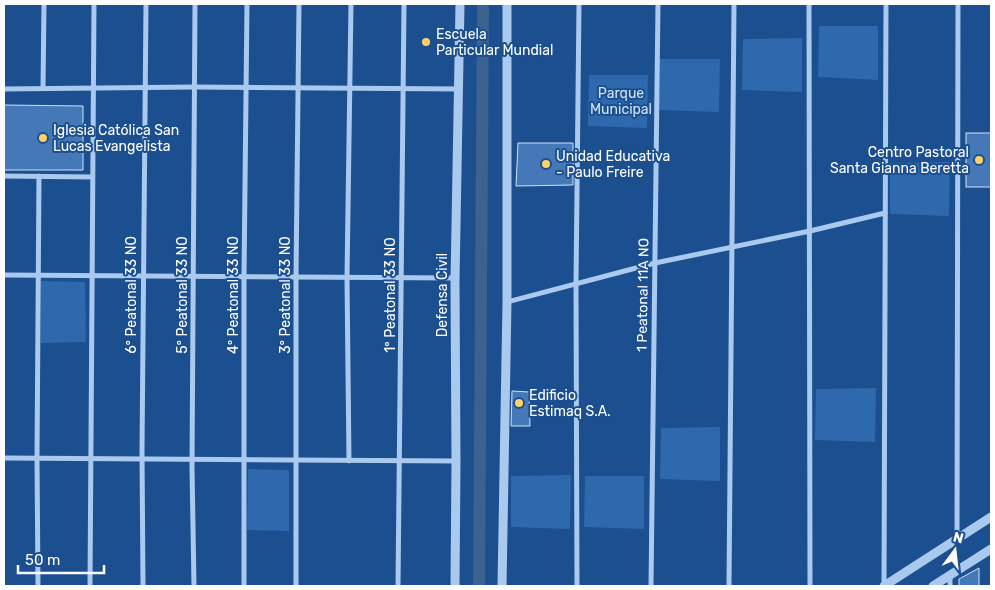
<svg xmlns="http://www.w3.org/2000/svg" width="995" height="590" font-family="Rubik,sans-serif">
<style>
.green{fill:#2e69ad}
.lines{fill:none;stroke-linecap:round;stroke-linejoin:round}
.canal{stroke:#3c6290;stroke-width:12}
.building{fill:#4478b7;stroke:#cfe3fa}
.minor{stroke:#a9c9ee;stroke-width:5}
.tertiary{stroke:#a9c9ee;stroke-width:9}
.poi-dot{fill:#ffd166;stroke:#1b4f8f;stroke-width:2}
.labels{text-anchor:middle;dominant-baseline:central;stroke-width:4;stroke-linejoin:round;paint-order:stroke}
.poi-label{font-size:14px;fill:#fff;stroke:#1b4f8f;text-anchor:start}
.park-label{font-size:14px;fill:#cfe3fa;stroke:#1b4f8f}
.street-label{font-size:14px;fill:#fff;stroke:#1b4f8f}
</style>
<rect width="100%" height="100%" fill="#1b4f8f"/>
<g class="green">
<polygon points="819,26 878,26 878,80 818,77"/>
<polygon points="802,38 802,92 742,90 743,39"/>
<polygon points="660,59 720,59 719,112 659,110"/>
<polygon points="589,75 648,75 647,128 588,126"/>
<polygon points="950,162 949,216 890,214 890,163"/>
<polygon points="41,281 85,282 86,342 41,343"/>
<polygon points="876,388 875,442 815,440 816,389"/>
<polygon points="720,427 720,481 660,479 661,428"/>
<polygon points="248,469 289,470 289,531 247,530"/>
<polygon points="571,475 570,529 511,527 511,476"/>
<polygon points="585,476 644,476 644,529 584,527"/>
</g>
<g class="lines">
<polyline class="canal" points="479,586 483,4"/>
</g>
<g class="building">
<polygon points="4,105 83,106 83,170 4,170"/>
<rect x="966" y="133" width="25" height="54"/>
<polygon points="518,143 573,143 573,185 516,186"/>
<polygon points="512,391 529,392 530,426 511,426"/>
<polygon points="979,568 979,586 959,586 959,579"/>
</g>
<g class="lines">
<g class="minor">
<polyline points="809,4 810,586"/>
<polyline points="43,88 44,4"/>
<polyline points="4,89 194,87 460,89"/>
<polyline points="4,176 92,177"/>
<polyline points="4,275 455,278"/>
<polyline points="507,302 655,263 810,231 885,213"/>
<polyline points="4,458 456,461"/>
<polyline points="349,461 347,278 351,4"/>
<polyline points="957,538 958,4"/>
<polyline points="950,575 950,586"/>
<polyline points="38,586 37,458 39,176"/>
<polyline points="90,586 94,4"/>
<polyline points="143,586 142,451 146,4"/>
<polyline points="194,586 192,467 195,4"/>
<polyline points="244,586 244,277 247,4"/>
<polyline points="296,586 296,277 299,4"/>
<polyline points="398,586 404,4"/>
<polyline points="577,586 576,284 579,4"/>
<polyline points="651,586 658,4"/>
<polyline points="729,586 734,4"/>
<polyline points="884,586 886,4"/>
</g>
<g class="tertiary">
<polyline points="455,586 456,461 455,281 460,4"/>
<polyline points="502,586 507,302 507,4"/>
<polyline points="884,586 991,517"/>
<polyline points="933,586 991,549"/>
</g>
</g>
<g class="poi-dot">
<circle cx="426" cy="42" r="5"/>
<circle cx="43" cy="138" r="5"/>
<circle cx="979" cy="160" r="5"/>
<circle cx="546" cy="164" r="5"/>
<circle cx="519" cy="403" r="5"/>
</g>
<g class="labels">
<g class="poi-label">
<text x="436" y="34">Escuela<tspan x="436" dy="16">Particular Mundial</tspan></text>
<text x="53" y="130">Iglesia Católica San<tspan x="53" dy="16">Lucas Evangelista</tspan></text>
<text x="969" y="152" text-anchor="end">Centro Pastoral<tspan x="969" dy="16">Santa Gianna Beretta</tspan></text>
<text x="556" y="156">Unidad Educativa<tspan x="556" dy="16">- Paulo Freire</tspan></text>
<text x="529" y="395">Edificio<tspan x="529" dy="16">Estimaq S.A.</tspan></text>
</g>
<g class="park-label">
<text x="621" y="93">Parque<tspan x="621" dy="16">Municipal</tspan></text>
</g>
<g class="street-label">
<text transform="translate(131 295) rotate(-90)">6° Peatonal 33 NO</text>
<text transform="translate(182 295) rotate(-90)">5° Peatonal 33 NO</text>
<text transform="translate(233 295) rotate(-90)">4° Peatonal 33 NO</text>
<text transform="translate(285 295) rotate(-90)">3° Peatonal 33 NO</text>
<text transform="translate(390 295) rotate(-90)">1° Peatonal 33 NO</text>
<text transform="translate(442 295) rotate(-90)">Defensa Civil</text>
<text transform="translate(643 295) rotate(-89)">1 Peatonal 11A NO</text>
</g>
</g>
<rect width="995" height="590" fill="none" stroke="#ffffff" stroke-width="10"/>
<g transform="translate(955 550) rotate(15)" stroke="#1b4f8f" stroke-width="4" paint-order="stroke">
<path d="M0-4L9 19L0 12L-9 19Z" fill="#ffffff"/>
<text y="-8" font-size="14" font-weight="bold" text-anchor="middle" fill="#ffffff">N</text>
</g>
<path d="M18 565v8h86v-8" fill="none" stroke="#ffffff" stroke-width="2.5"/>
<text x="25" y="565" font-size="15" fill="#ffffff" stroke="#1b4f8f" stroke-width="4" paint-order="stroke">50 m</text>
</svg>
